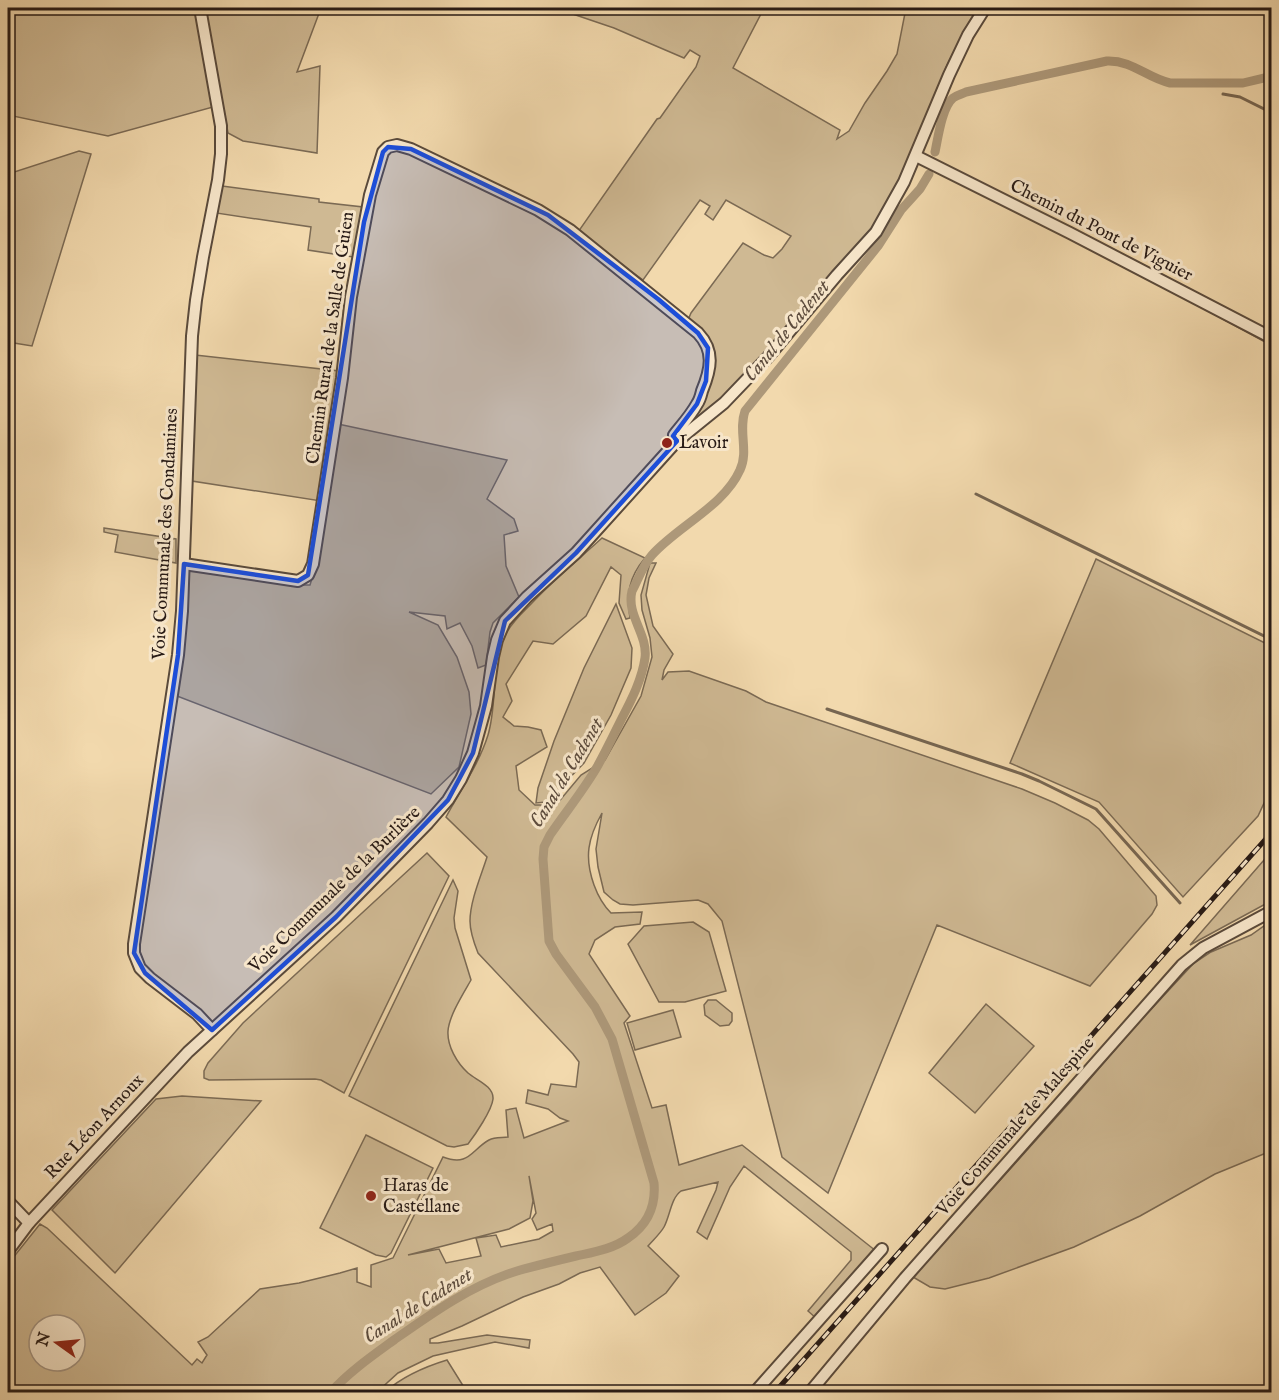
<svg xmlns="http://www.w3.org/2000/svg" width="1279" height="1400" font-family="'IM FELL English',serif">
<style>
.green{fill:#cfb993;stroke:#7b6a54;stroke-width:1.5;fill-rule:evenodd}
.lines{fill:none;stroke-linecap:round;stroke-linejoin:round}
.stream{stroke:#776651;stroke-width:3}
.canal{stroke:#ad9879;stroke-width:9}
.minor-casing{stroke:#5a4a3b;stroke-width:14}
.minor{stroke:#f7e6ca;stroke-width:10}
.rail-casing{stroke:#271a15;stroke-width:5}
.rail{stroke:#f7e6ca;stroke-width:3;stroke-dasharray:9;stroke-linecap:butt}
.marked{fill:#1d4ed8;fill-opacity:0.2;stroke:#1d4ed8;stroke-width:4.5;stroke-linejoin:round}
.poi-dot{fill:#8f2418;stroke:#f7e6ca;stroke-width:2}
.labels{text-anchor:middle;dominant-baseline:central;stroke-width:6;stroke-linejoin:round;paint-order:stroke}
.street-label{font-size:18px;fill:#271a15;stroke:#f7e6ca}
.poi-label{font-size:18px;fill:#271a15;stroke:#f7e6ca;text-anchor:start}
.water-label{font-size:20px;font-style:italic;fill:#5d4c3d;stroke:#f7e6ca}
</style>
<rect width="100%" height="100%" fill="#f2d9ad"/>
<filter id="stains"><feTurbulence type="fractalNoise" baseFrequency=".00333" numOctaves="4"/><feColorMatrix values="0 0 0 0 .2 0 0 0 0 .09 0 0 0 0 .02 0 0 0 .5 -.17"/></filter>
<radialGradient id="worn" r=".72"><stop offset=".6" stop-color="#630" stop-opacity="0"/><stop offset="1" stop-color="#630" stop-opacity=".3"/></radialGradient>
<g class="green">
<polygon points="8,8 197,8 213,107 108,136 8,115"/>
<polygon points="205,8 321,8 297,72 320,66 317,153 243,141 228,133 207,21"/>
<polygon points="555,8 764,8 733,68 840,130 837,139 849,131 865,103 887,71 897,54 906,8 978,8 965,29 947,65 910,159 872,228 841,263 753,367 723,399 685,429 714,365 688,320 691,313 743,243 764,255 773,258 782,249 791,236 726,200 713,220 705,214 710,206 700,200 643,280 578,232 657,119 660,118 696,67 700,56 690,50 684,58 614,28"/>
<polygon points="79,151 91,154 32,346 8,342 8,174"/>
<polygon points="222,186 319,199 319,202 363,207 353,257 308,250 311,227 216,213"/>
<polygon points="195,355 339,371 321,501 192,481"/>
<polygon points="338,424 507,460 487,499 514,519 518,531 504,535 506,566 519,597 493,623 490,632 486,665 478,668 472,646 460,623 447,629 445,616 409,612 438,625 457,657 469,692 471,714 459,767 431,794 177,696 183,653 187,573 193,570 296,585 310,585 316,565"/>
<polygon points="104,528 176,539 176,563 115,552 118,535 104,532"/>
<path d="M602 538 645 558C629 577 626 594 630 618L626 619 619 603 621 575 611 567 586 616 553 644 533 641 506 684 512 701 503 717 514 726 528 727 541 730 547 747 516 766 519 790 535 805H556L581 775 605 760 641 696 652 657 650 638 642 610 641 595 650 563H656L649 578 646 595 653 626 673 654 664 670 662 680 668 672 689 671 746 691 766 702 1022 789 1055 803 1088 820 1099 829 1156 896 1157 905 1152 914 1090 986 937 925 828 1193 782 1157 722 921 708 904 698 900 633 905 620 904 613 900 604 892 598 867 596 849 602 813C588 838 584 857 594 885 598 896 602 904 611 913L642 912 640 924 615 927 595 940 589 954 630 1016 624 1023 652 1108 666 1105 679 1165 742 1145 876 1251 817 1319 808 1311 851 1260V1252L744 1166 730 1187 707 1239 697 1232 716 1190 718 1182 681 1191C671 1198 670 1216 664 1227 660 1234 653 1240 648 1246L679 1276 666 1293 635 1315 600 1267 580 1273 559 1284 523 1297 462 1326 430 1339V1343H438L487 1335 530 1340 529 1348 495 1342 433 1356 398 1373 377 1392H17L8 1385V1264L40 1224 47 1228 192 1365 197 1359 202 1363 207 1355 198 1342 208 1337 260 1289 299 1283 340 1273 357 1268V1282L371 1287V1265L393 1258 443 1157C469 1167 471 1150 489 1140 495 1137 502 1138 508 1137L506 1110 516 1108 524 1138 568 1121 560 1118 548 1109 526 1103 528 1090 548 1095 551 1084 576 1087 579 1062 573 1054 478 953C474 943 470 932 470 921 470 901 481 876 487 857L446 817C460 791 479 764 488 735 498 702 490 663 507 632 513 621 523 612 531 604 553 580 578 560 602 538ZM529 1176 536 1213 532 1219 537 1230 552 1224 553 1231 539 1239 501 1247 496 1235 476 1238 481 1256 446 1263 439 1249 408 1255 509 1229 530 1218 533 1201ZM39 1325H75V1361H39Z"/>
<polygon points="1096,559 1271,646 1271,788 1258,816 1183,897 1099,802 1010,763"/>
<polygon points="616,604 632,648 631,668 611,715 584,763 546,802 536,803 538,788 554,741 584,668"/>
<polygon points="1271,852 1271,901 1190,945"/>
<polygon points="427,853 449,876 344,1093 321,1080 315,1079 209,1080 204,1078 204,1071 208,1063 243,1023"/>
<path d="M453 880 458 891 454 918 455 928 471 980C463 994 449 1016 448 1031 447 1046 457 1063 468 1073 476 1080 494 1086 493 1099 492 1110 475 1135 468 1144L454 1147 447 1146 349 1096Z"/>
<polygon points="1271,921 1271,1151 1215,1174 1140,1216 1074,1247 989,1278 945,1289 930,1287 913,1277 1071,1101 1131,1031 1193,964 1211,952 1251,935"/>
<polygon points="693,922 709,932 726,991 685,1002 659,1002 628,944 644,926"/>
<polygon points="708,1000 716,1000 732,1013 732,1021 729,1025 720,1026 705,1015 704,1005"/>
<polygon points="986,1004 1034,1046 975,1113 929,1073"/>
<polygon points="673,1010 681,1037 635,1050 627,1023"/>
<polygon points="182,1096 261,1101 115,1273 52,1210 156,1099"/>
<polygon points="366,1135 433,1168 391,1253 386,1257 376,1255 320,1228"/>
<path d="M447 1360 467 1392H385C403 1376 424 1367 447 1360Z"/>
</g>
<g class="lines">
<g class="stream">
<polyline points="1223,94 1240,97 1272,113"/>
<polyline points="1204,308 1272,345"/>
<polyline points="976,494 1272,640"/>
<polyline points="827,709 1022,774 1039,781 1096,809 1180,903"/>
</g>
<g class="canal">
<path d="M935 152C938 138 942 107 953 98 957 95 962 94 966 92L1107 61C1132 60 1147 78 1170 83H1243L1272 76"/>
<path d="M331 1392C349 1372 372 1356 394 1340 431 1314 470 1286 514 1272 534 1266 555 1261 576 1256 594 1252 613 1249 628 1238 647 1225 656 1206 654 1183L612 1039 595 1007 556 954 549 941 543 859 544 847 550 835C565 813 583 791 597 767 606 751 614 734 622 718 632 699 642 679 645 658 648 634 626 615 632 591 638 580 643 565 652 555 678 526 724 506 740 470 749 451 738 431 745 411L878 246 901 210 920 189 929 174"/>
</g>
<g class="minor-casing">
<g id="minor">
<polyline points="200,8 221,126 221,154 218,180 203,257 196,300 192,336 182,611 178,655 134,944 134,953 140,968 150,978 197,1014 212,1030"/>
<polyline points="916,156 1070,233 1272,338"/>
<path d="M184 564 298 581 308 575 313 564 342 378 351 297 370 195 383 152 388 147 397 145 411 149 538 210 570 230 698 333C715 351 711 369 702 391 701 395 700 400 697 404 691 415 682 425 674 435L677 441"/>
<polyline points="8,1201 29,1223"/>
<polyline points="8,1251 29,1223 188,1052 336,917 428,823 448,800 461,779 473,753 486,706 493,657 497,640 505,621 527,597 576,553 677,441 724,403 768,357 837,275 876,232 904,182 949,75 968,35 985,8"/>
<polyline points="755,1392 882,1249"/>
<polyline points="810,1392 905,1278 1182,965 1203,948 1272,911"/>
</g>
</g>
<use href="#minor" class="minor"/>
<g class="rail-casing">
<polyline id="rail" points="775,1392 1272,832"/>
</g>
<use href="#rail" class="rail"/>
</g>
<path class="marked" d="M388 147 411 149 548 215 658 299 698 333 708 348 706 381 697 404 673 436 677 441 576 553 505 621 473 753 448 800 336 917 212 1030 145 973 134 953 178 655 184 564 298 581 308 575 364 222 383 152Z"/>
<g class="poi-dot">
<circle cx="667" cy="443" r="6"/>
<circle cx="371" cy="1196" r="6"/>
</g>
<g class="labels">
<g class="street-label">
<text transform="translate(1101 231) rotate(27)">Chemin du Pont de Viguier</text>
<text transform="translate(331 338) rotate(-82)">Chemin Rural de la Salle de Guien</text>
<text transform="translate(166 534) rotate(-87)">Voie Communale des Condamines</text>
<text transform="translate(335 890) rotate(-44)">Voie Communale de la Burlière</text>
<text transform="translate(95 1127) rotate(-47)">Rue Léon Arnoux</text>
<text transform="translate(1016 1127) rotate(-49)">Voie Communale de Malespine</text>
</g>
<g class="poi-label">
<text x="679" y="443">Lavoir</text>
<text x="383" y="1186">Haras de<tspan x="383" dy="21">Castellane</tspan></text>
</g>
<g class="water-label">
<text transform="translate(787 331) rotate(-51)">Canal de Cadenet</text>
<text transform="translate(567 773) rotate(-59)">Canal de Cadenet</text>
<text transform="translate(418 1306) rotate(-32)">Canal de Cadenet</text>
</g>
</g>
<rect width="1279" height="1400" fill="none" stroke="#f2d9ad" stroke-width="30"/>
<rect x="9" y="9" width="1261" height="1382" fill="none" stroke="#271a15" stroke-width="3"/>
<rect x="15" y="15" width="1249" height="1370" fill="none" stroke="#271a15" stroke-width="1.5"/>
<g transform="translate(57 1343) rotate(285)"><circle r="28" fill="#f7e6ca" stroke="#a49482" stroke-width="1.5"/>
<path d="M0-4.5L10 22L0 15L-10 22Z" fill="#8f2418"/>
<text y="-9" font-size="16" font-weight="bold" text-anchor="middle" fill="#271a15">N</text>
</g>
<rect width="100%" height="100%" filter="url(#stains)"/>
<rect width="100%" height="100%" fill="url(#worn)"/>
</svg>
